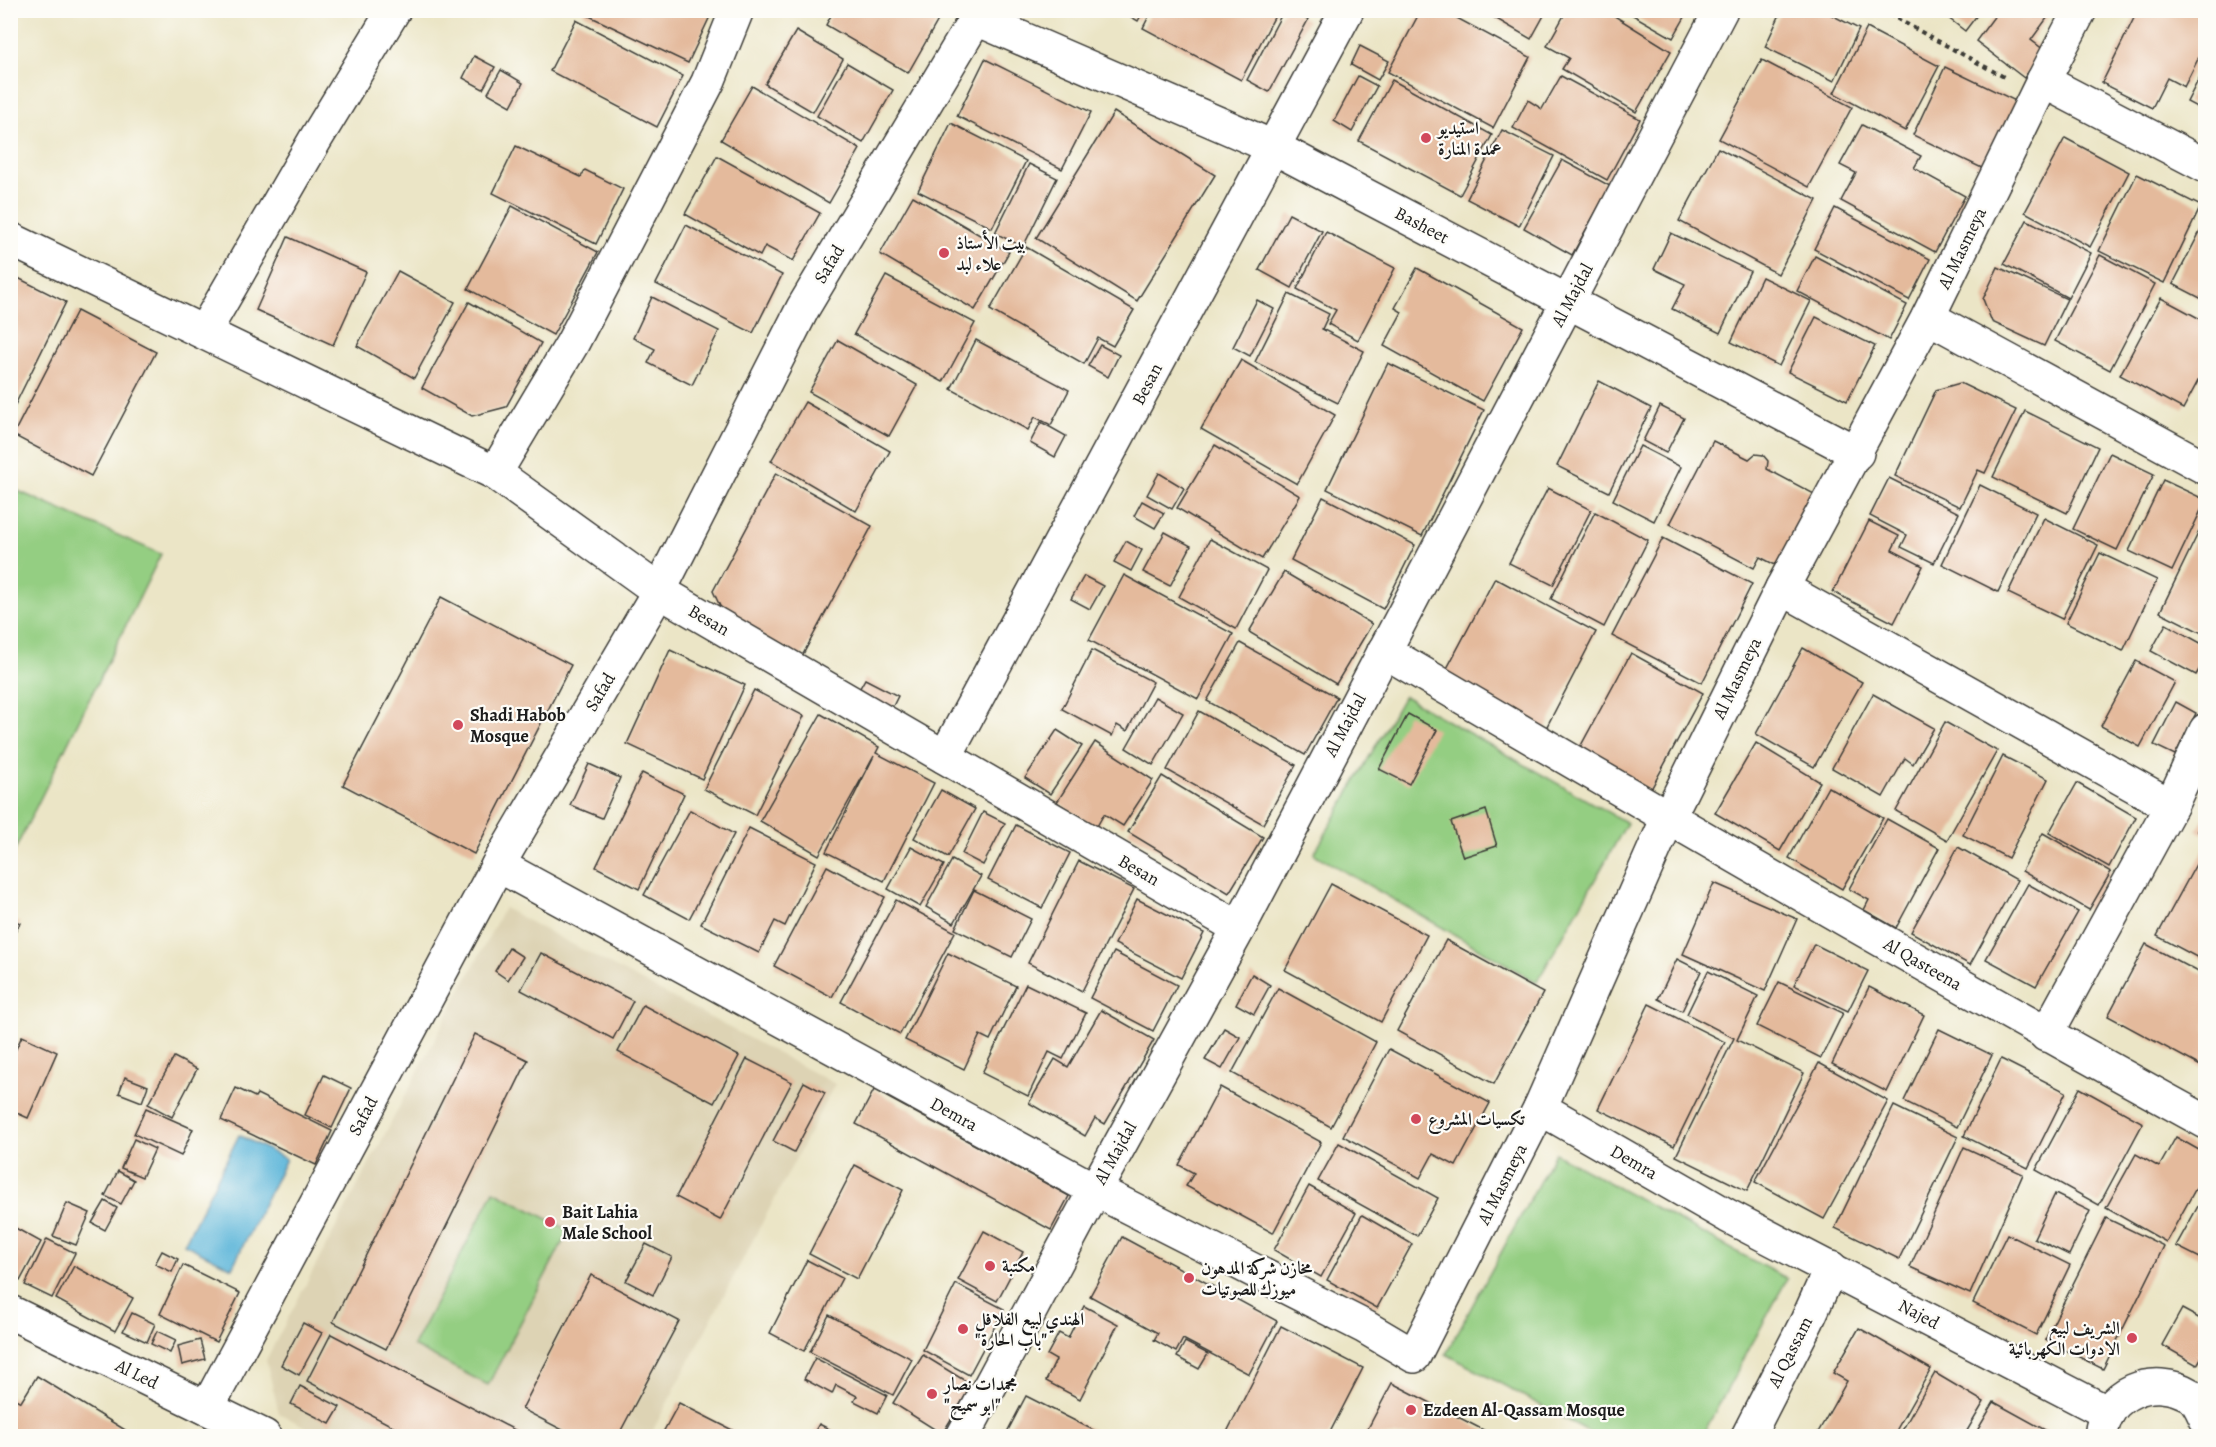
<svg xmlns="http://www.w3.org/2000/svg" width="2216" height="1447" font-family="Alegreya,Amiri,serif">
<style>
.built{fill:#ddd3b4}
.green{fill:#94ce82;stroke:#58754f;stroke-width:1.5}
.water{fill:#5cb5d9;stroke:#3c687a;stroke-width:1.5}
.building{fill:#e4ba9c}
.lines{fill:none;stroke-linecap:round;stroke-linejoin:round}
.minor-casing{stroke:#3b3a36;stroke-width:36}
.path{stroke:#3b3a36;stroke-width:4;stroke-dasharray:4.5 4.5;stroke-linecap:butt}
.minor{stroke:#fff;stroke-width:33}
.poi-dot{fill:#d1495b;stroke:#fdfcf7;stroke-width:2}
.labels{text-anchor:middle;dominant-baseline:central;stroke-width:4.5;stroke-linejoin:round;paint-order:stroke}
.poi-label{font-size:18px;font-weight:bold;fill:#1c1c1c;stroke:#fdfcf7;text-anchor:start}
.street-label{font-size:18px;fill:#1c1c1c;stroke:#fdfcf7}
</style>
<rect width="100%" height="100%" fill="#fdfcf7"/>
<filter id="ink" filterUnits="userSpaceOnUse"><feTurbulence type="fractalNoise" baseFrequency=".0167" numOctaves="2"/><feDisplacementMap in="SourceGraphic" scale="12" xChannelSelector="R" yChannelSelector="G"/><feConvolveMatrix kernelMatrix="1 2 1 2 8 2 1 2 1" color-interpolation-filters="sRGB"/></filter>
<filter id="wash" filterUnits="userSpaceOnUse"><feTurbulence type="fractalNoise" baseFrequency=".008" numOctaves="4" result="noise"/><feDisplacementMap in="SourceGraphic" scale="24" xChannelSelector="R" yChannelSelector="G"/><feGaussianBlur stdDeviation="1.35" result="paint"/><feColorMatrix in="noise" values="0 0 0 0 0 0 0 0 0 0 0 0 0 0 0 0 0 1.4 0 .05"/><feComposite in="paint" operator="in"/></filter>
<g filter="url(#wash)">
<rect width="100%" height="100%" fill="#ebe5c6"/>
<polygon class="built" points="504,908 835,1084 650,1436 322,1436 279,1413 266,1360"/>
<g class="green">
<polygon points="11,488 161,554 11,858"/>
<polygon points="1404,696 1627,823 1537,982 1314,854"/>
<polygon points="1555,1153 1787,1279 1702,1436 1597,1436 1446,1354"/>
<polygon points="494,1191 569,1230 488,1385 413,1346"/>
</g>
<polygon class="water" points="239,1135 286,1159 232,1268 184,1244"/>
<g id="blocks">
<g class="building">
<polygon points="584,10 713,10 688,63 583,13"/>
<polygon points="834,10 933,10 941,15 908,73 826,25"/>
<polygon points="1119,10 1144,10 1138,21"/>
<polygon points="1152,10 1278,10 1241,80 1143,28"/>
<polygon points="1284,10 1289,10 1308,20 1269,92 1247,80"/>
<polygon points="1421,10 1442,10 1530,57 1493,128 1388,72"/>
<polygon points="1481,10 1547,10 1531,39"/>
<polygon points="1567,10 1605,10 1671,51 1636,112 1562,69 1569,58 1547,46"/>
<polygon points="1624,10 1689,10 1673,38"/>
<polygon points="1782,10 1822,10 1859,29 1834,81 1765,47"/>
<polygon points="1938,10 1981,10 1965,31"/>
<polygon points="1999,10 2053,10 2031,40 2044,50 2024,78 1976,41"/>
<polygon points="2138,10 2198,10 2206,15 2206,43 2184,87 2167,78 2152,108 2102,83"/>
<polygon points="576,20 683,76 657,127 550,71"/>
<polygon points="1867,28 1939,66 1905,131 1834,93"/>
<polygon points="796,31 843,59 813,112 765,84"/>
<polygon points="1360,46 1389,61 1378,80 1351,65"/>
<polygon points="474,56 495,67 483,89 463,78"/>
<polygon points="985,59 1091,112 1062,169 957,116"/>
<polygon points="1762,60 1852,107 1809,187 1719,139"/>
<polygon points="847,63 893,90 863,143 817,116"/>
<polygon points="2206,65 2206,112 2187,102"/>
<polygon points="1945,67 2020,103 1988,171 1913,135"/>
<polygon points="501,70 523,83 511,106 488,93"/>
<polygon points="1358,76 1377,86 1352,132 1334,121"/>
<polygon points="1561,76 1640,119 1607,180 1513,128 1528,100 1542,109"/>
<polygon points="1392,80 1492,135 1460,195 1359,141"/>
<polygon points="752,86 860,149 829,203 721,140"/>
<polygon points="1114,112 1215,175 1137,301 1036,238"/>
<polygon points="951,123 1026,161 992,228 918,191"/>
<polygon points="1862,125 1921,156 1914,168 1965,196 1935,252 1841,201 1856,173 1840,165"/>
<polygon points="1502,130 1554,156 1519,226 1467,199"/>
<polygon points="2065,138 2129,172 2090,247 2025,212"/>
<polygon points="516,146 581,177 585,170 623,189 596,244 493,193"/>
<polygon points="1718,148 1817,200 1778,274 1679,221"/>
<polygon points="717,156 820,213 793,261 765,246 760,256 685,214"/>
<polygon points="1562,160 1610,186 1572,255 1524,228"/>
<polygon points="1029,164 1057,178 1023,247 995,233"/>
<polygon points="2137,174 2201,206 2164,283 2099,251"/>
<polygon points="913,196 1009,252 975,310 880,254"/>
<polygon points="512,206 598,252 553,335 468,289"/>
<polygon points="1835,208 1930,259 1909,300 1814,249"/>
<polygon points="1289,214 1322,231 1292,288 1259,270"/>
<polygon points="2027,220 2091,253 2068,298 2004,264"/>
<polygon points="2206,220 2206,301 2173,284"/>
<polygon points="686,225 782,275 753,333 656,284"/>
<polygon points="1326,232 1395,268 1358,340 1328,324 1336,310 1297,289"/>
<polygon points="1671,233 1750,271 1720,333 1672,309 1685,284 1654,269"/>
<polygon points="288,237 366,272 333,345 256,310"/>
<polygon points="1026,247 1134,310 1113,346 1098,338 1084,364 990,310"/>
<polygon points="2100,255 2155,284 2110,370 2055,341"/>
<polygon points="1815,256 1907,305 1889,340 1797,291"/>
<polygon points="1998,267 2067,299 2044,346 1992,322 1983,299"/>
<polygon points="1417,268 1523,327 1483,401 1384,346 1402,312 1395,308"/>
<polygon points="398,271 455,302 414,378 357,346"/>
<polygon points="10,274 66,302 10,415"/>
<polygon points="886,276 975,323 943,382 854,334"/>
<polygon points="1762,277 1811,301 1779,366 1731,342"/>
<polygon points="1289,294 1329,314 1322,329 1364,351 1338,403 1255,362"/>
<polygon points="652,297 719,331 692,385 648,363 655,349 633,338"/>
<polygon points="2161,298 2206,322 2206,366 2183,409 2120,375"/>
<polygon points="1257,300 1274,309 1250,356 1233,347"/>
<polygon points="469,302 541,343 506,407 472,416 422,388"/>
<polygon points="77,311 156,352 91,476 13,435"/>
<polygon points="1816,317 1875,346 1847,401 1788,372"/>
<polygon points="838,340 917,385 889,436 809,392"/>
<polygon points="976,340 1069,390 1051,425 1035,417 1028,430 951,389"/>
<polygon points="1100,345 1119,355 1108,377 1088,366"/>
<polygon points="1241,360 1335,415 1297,484 1201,429"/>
<polygon points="1388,363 1484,410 1422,536 1327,489"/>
<polygon points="1599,381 1651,408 1609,492 1557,466"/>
<polygon points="1960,383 2016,410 1985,473 1978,470 1960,507 1895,476 1936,390"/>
<polygon points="805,402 890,451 856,511 771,461"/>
<polygon points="1660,406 1684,418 1666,453 1643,441"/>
<polygon points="2025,411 2098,447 2067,513 1993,477"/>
<polygon points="1041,422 1066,436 1055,457 1030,443"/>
<polygon points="1713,441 1749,459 1755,454 1763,455 1768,461 1767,469 1818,496 1781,568 1760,557 1754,568 1670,524"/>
<polygon points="1215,445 1300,496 1262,559 1177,508"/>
<polygon points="1640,446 1681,467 1654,521 1613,500"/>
<polygon points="2110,453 2154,474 2117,550 2073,529"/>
<polygon points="776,473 872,526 801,658 725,617 713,591"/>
<polygon points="1159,473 1184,488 1172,509 1147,495"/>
<polygon points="1889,478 1959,513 1934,563 1901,547 1907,535 1870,516"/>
<polygon points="2163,480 2206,500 2172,571 2129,551"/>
<polygon points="1980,485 2036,513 1998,592 1942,564"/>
<polygon points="1548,488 1591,510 1553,585 1509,563"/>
<polygon points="1323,497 1415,545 1383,609 1291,560"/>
<polygon points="1142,501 1164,513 1155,528 1134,516"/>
<polygon points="1595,512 1648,540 1604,627 1551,599"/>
<polygon points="2206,517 2206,635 2160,612"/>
<polygon points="2044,518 2098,545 2062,619 2008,593"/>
<polygon points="1869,521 1899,536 1892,550 1923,566 1894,623 1833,592"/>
<polygon points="1165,532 1191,546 1170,586 1143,572"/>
<polygon points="1663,538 1752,584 1702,683 1612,636"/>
<polygon points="1210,539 1267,570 1236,629 1179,597"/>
<polygon points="1126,541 1142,550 1131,571 1114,562"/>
<polygon points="2100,553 2157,580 2123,651 2066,623"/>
<polygon points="1284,572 1372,624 1336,684 1249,632"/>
<polygon points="1124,575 1233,634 1198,699 1089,640"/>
<polygon points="1084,576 1103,586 1090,609 1071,599"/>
<polygon points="1495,578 1596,632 1545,730 1443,676"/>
<polygon points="441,597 571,665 474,854 343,785"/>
<polygon points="2166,624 2206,646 2206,658 2196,675 2151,651"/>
<polygon points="1240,643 1337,697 1305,755 1207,701"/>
<polygon points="1803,648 1862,682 1814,767 1756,734"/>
<polygon points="670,650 745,685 702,779 627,744"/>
<polygon points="1092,650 1153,682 1127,731 1117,725 1112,736 1062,709"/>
<polygon points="1631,653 1703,693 1650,791 1578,751"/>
<polygon points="2136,661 2175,682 2140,747 2101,726"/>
<polygon points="865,679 898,696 889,714 855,697"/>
<polygon points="754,690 804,716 755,815 704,789"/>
<polygon points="1873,694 1934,728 1913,764 1905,758 1883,797 1832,768"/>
<polygon points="1155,697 1183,713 1153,765 1126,748"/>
<polygon points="2176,702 2196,713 2175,755 2154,745"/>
<polygon points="1199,711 1296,765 1263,824 1167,770"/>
<polygon points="821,714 879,747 876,753 934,783 884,881 826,852 874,756 819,855 760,821"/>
<polygon points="1408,714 1437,730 1409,784 1379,769"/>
<polygon points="1945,722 1997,751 1947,840 1896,811"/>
<polygon points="1057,730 1082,746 1050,794 1025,778"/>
<polygon points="1095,742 1153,780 1123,826 1104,814 1096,828 1057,802"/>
<polygon points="1756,743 1820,782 1780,851 1715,813"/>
<polygon points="2003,756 2048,779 2008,858 1963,835"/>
<polygon points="589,764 620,778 602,818 570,805"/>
<polygon points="642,773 684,794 639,889 596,867"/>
<polygon points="1162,776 1263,837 1229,893 1128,832"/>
<polygon points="2077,783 2136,817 2109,867 2049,833"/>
<polygon points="1828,787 1883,818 1842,889 1789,858"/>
<polygon points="941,790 975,809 948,857 914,838"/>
<polygon points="690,810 734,834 689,919 644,895"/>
<polygon points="1486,810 1497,846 1463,857 1451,822"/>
<polygon points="983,812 1005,823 983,865 962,854"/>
<polygon points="2206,814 2206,835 2197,831"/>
<polygon points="1887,819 1939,848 1896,928 1864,910 1869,900 1849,889"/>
<polygon points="1016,825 1070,853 1042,908 988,880"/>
<polygon points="749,828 816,862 785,926 775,921 759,953 701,924"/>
<polygon points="2043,833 2111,872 2089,910 2022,871"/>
<polygon points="2206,846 2206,962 2157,936"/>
<polygon points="911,847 944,865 920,907 888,889"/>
<polygon points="1958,847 2017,880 1970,965 1911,932"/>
<polygon points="952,860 981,876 954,923 926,907"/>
<polygon points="1079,861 1134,889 1082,991 1028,963"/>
<polygon points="827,866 885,897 832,997 774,966"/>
<polygon points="1714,883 1797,919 1765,991 1683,954"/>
<polygon points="1331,884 1427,935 1381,1022 1285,970"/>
<polygon points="2028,884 2078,912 2036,986 1986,959"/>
<polygon points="974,890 1031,919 1012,957 955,929"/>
<polygon points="1137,899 1204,933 1181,978 1115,944"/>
<polygon points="896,900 955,932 900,1034 841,1002"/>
<polygon points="10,918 20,923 10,942"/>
<polygon points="1446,940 1543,993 1494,1084 1397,1031"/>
<polygon points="1814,944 1868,971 1848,1011 1794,985"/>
<polygon points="2146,944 2206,976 2206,1069 2108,1016"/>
<polygon points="509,948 523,957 508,980 495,971"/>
<polygon points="1114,952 1177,985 1153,1031 1090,998"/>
<polygon points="541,953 633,1001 613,1039 521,990"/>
<polygon points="948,953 1016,986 990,1040 980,1035 964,1069 905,1040"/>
<polygon points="1677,959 1701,971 1682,1011 1658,999"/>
<polygon points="1708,971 1758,996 1737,1040 1804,1073 1747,1191 1676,1156 1734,1038 1687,1014"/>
<polygon points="1252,974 1270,985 1254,1014 1236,1004"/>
<polygon points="1779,982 1843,1013 1821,1058 1757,1026"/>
<polygon points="1026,984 1086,1013 1063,1059 1049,1052 1028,1096 982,1073"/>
<polygon points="1869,987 1924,1015 1887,1092 1832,1064"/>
<polygon points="1278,988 1376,1042 1331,1127 1232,1073"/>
<polygon points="1649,1004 1725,1042 1674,1146 1598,1109"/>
<polygon points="643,1005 739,1056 714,1103 618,1052"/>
<polygon points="1101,1010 1154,1040 1105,1124 1095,1118 1085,1136 1029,1103 1055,1059 1068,1067"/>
<polygon points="1224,1028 1240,1037 1222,1069 1205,1060"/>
<polygon points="1939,1029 1992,1055 1957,1127 1904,1101"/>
<polygon points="475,1034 528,1060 386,1349 333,1322"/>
<polygon points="22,1036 57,1052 28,1118 10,1110 10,1062"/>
<polygon points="1389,1049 1490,1103 1456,1166 1433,1154 1420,1178 1343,1136"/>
<polygon points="174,1057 197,1069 172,1117 148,1104"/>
<polygon points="747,1059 792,1082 720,1220 676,1197"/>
<polygon points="2001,1059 2066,1092 2028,1168 1964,1136"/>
<polygon points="1819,1063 1888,1101 1824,1219 1755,1182"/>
<polygon points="324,1075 351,1088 332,1128 305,1115"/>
<polygon points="125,1077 148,1086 142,1102 119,1093"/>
<polygon points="804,1082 825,1093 794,1152 773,1141"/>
<polygon points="1220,1087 1321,1142 1273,1233 1186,1186 1194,1173 1179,1165"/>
<polygon points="236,1088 255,1097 257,1094 332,1131 316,1165 221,1120"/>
<polygon points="2080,1088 2143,1123 2099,1205 2036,1170"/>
<polygon points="874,1090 1069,1196 1051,1230 856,1124"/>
<polygon points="1894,1106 1958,1137 1899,1259 1835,1228"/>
<polygon points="146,1108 193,1129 181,1156 134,1134"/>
<polygon points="2176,1137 2206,1154 2206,1170 2166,1242 2106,1208 2136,1154 2159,1167"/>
<polygon points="134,1139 155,1149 142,1177 121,1168"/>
<polygon points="1339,1143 1438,1198 1417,1236 1318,1181"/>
<polygon points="1964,1147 2023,1174 1970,1294 1910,1267"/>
<polygon points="855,1165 903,1190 857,1279 809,1254"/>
<polygon points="118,1171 134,1180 121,1204 105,1196"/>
<polygon points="1309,1186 1356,1213 1321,1277 1274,1250"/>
<polygon points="2206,1192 2206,1261 2176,1246"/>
<polygon points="2055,1194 2090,1211 2069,1255 2034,1238"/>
<polygon points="105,1201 117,1208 105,1230 92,1223"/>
<polygon points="67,1203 90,1213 76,1245 53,1236"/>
<polygon points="1362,1215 1412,1244 1377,1308 1327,1280"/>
<polygon points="2106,1218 2164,1246 2103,1369 2045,1340"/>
<polygon points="10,1225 41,1242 20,1281 10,1275"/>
<polygon points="984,1231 1023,1252 997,1301 958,1280"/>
<polygon points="2007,1234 2070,1265 2036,1335 1973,1303"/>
<polygon points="1122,1237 1277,1321 1249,1374 1183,1339 1176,1352 1154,1340 1158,1333 1090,1296"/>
<polygon points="47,1239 75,1253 52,1298 25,1285"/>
<polygon points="646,1244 672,1257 653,1295 626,1281"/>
<polygon points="162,1251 178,1259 172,1272 155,1264"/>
<polygon points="807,1260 842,1278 804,1351 770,1333"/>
<polygon points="183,1265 240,1293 216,1342 160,1314"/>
<polygon points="74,1266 133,1298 115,1331 56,1299"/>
<polygon points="591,1275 679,1321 618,1436 574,1436 522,1409"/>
<polygon points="956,1284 1004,1309 969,1375 923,1350"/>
<polygon points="1084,1306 1118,1324 1080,1399 1046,1381 1056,1360 1047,1355 1059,1333 1068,1338"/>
<polygon points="2182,1309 2206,1322 2206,1350 2197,1365 2162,1345"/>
<polygon points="132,1313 155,1324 147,1342 123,1331"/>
<polygon points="829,1315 912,1359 893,1395 810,1352"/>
<polygon points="303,1323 322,1333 299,1375 281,1365"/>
<polygon points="1281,1326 1363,1368 1328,1436 1225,1436"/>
<polygon points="1859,1328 1931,1369 1893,1436 1816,1436 1847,1381 1833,1373"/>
<polygon points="157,1331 176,1340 170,1353 151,1344"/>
<polygon points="331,1334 526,1436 411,1436 307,1381"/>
<polygon points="200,1340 205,1359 182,1365 178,1346"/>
<polygon points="1185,1342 1208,1354 1199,1369 1177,1357"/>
<polygon points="923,1355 972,1385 942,1434 893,1403"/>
<polygon points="815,1358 887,1395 878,1413 854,1401 857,1396 836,1385 832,1394 804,1379"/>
<polygon points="1935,1373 1984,1402 1964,1436 1899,1436"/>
<polygon points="37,1376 135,1436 10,1436 10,1396 21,1402"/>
<polygon points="1392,1383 1495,1436 1364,1436"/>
<polygon points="300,1386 340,1407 330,1424 291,1404"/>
<polygon points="1026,1396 1105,1436 1005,1436"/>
<polygon points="1994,1402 2056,1436 1974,1436"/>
<polygon points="679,1403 744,1436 661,1436"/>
<polygon points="819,1424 843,1436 812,1436"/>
</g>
</g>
</g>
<g filter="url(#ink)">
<use href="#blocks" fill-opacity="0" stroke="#3b3a36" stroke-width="1.5"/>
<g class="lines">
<g class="minor-casing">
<g id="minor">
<polyline points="977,19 1275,148 1857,453"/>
<polyline points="2043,81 2206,166"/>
<polyline points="10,239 495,473 659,591 1239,928"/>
<polyline points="1928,317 2206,468"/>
<polyline points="204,332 315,140 394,10"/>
<polyline points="495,473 572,344 708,82 737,10"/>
<polyline points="1782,588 2171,806"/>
<path d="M1384 651C1656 811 1929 970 2206 1122"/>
<polyline points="945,757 1347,10"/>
<polyline points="498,865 1095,1190 1365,1327 1414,1356 1540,1108 1668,818 1782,588 1928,317 2043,81 2080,10"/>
<polyline points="2046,1035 2171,806 2206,730"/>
<polyline points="1540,1108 1728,1216 2108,1413"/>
<polyline points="10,1312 264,1436"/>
<polyline points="207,1408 498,865 659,591 803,308 981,10"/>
<polyline points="963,1436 1095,1190 1239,928 1721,10"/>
<polyline points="1748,1436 1807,1321 1831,1268"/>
<path d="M2101 1436C2105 1392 2154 1373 2190 1395 2198 1400 2202 1411 2206 1419"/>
</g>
</g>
<polyline class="path" points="1881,10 2004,77"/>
<use href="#minor" class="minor"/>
</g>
</g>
<g class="poi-dot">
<circle cx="1426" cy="138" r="6"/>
<circle cx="944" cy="253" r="6"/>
<circle cx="458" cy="725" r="6"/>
<circle cx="1416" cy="1119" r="6"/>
<circle cx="550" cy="1222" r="6"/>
<circle cx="990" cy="1266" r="6"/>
<circle cx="1189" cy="1278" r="6"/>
<circle cx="963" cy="1329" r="6"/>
<circle cx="2132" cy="1338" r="6"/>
<circle cx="932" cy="1394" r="6"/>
<circle cx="1411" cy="1410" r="6"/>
</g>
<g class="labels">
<g class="poi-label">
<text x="1438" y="128">استيديو<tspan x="1438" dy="21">عمدة المنارة</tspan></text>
<text x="956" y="243">بيت الأستاذ<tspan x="956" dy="21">علاء لبد</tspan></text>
<text x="470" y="715">Shadi Habob<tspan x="470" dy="21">Mosque</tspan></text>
<text x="1428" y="1119">تكسيات المشروع</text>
<text x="562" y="1212">Bait Lahia<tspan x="562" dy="21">Male School</tspan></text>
<text x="1002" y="1266">مكتبة</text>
<text x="1201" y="1268">مخازن شركة المدهون<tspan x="1201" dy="21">ميوزك للصوتيات</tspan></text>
<text x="975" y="1319">الهندي لبيع الفلافل<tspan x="975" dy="21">"باب الحارة"</tspan></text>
<text x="2120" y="1328" text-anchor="end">الشريف لبيع<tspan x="2120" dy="21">الادوات الكهربائية</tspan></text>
<text x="944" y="1384">مجمدات نصار<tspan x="944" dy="21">"ابو سميح"</tspan></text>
<text x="1423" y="1410">Ezdeen Al-Qassam Mosque</text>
</g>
<g class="street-label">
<text transform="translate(1422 225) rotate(28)">Basheet</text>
<text transform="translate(1962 248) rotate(-64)">Al Masmeya</text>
<text transform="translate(829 264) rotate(-59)">Safad</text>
<text transform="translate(1572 295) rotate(-62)">Al Majdal</text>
<text transform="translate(1147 384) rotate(-62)">Besan</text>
<text transform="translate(709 620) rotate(30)">Besan</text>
<text transform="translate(1737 678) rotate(-64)">Al Masmeya</text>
<text transform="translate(600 692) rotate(-59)">Safad</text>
<text transform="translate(1345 725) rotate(-62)">Al Majdal</text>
<text transform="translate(1139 870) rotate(30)">Besan</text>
<text transform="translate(1923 964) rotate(30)">Al Qasteena</text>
<text transform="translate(954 1114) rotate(29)">Demra</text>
<text transform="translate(363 1116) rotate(-62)">Safad</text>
<text transform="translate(1115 1153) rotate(-61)">Al Majdal</text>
<text transform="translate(1634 1162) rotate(30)">Demra</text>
<text transform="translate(1502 1184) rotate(-63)">Al Masmeya</text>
<text transform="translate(1919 1314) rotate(28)">Najed</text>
<text transform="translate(1790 1352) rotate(-63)">Al Qassam</text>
<text transform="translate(137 1374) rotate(26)">Al Led</text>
</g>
</g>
<rect width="2216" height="1447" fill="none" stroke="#fdfcf7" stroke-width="36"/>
</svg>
